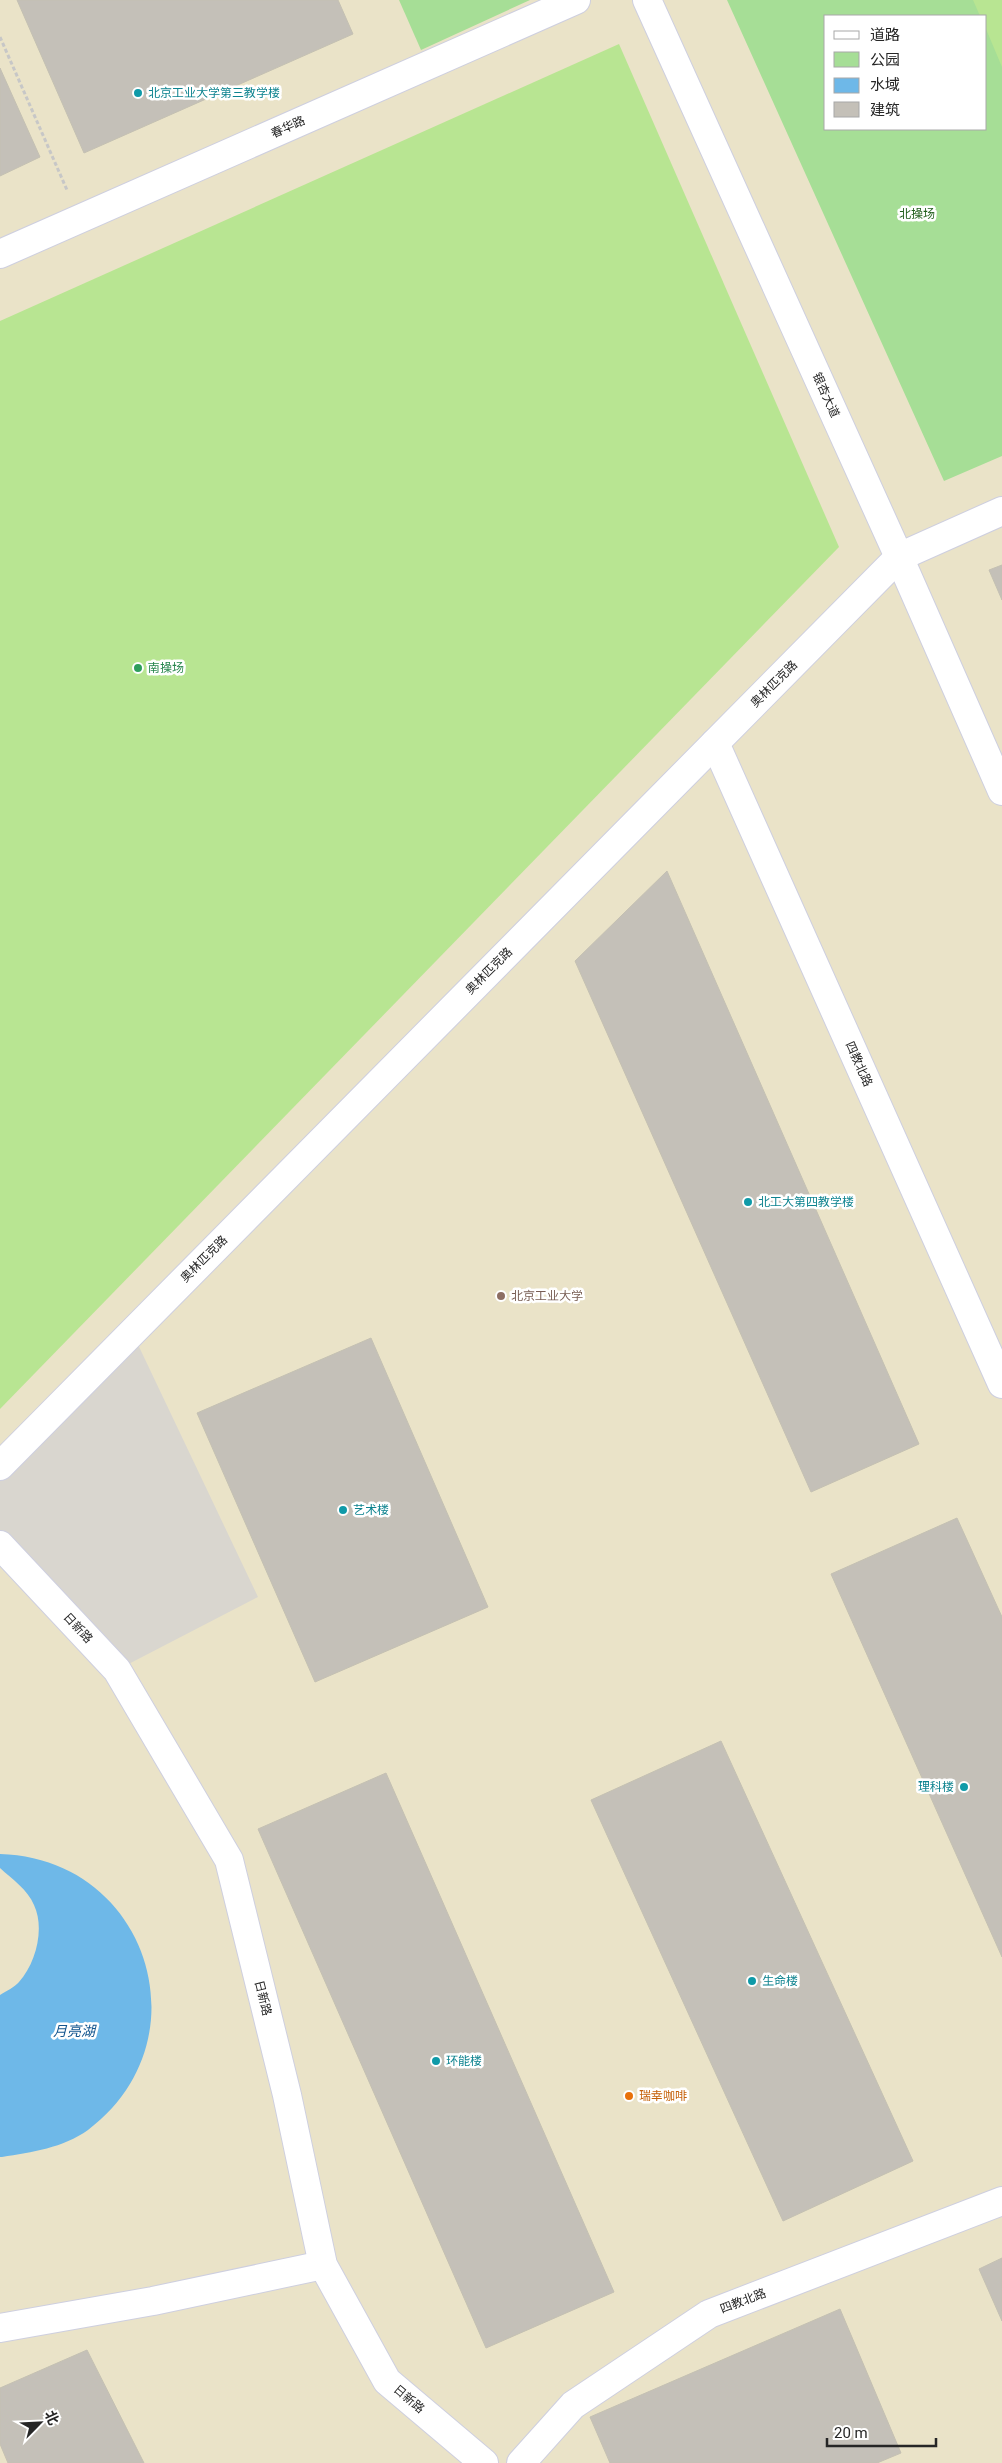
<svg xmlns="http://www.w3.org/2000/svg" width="1002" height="2463" font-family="Roboto,'Noto Sans SC',sans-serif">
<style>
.education{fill:#eae3c8;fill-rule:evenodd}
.green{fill:#a6de96;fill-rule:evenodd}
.pitch{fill:#b8e592}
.plaza{fill:#d9d6cf}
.water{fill:#6eb8e8}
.building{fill:#c4c0b8;stroke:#c4c0b2}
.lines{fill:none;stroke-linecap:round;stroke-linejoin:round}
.minor-casing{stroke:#cecfdf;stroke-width:30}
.path{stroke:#c7c7c7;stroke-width:3;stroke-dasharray:4 2.5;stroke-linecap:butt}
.minor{stroke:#fff;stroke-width:28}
.culture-dot{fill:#0f9aa8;stroke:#fff;stroke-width:2}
.leisure-dot{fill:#2e9e5b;stroke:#fff;stroke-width:2}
.education-dot{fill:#8d6e63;stroke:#fff;stroke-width:2}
.food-dot{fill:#e8710a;stroke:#fff;stroke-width:2}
.labels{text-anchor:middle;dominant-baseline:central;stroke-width:5;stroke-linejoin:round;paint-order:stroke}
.culture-label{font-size:12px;fill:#0d838f;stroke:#fff;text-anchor:start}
.street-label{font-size:12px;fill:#262626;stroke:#fff}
.park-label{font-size:12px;fill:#215e1c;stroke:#fff}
.leisure-label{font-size:12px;fill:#27864d;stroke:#fff;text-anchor:start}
.education-label{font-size:12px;fill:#785e54;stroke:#fff;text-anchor:start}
.food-label{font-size:12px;fill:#c56008;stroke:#fff;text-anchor:start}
.water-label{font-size:14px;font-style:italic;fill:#13558e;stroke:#fff}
</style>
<rect width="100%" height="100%" fill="#e9e4d8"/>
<path class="education" d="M0 0H1002V2463H0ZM826 16H986V129H826Z"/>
<g class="green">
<polygon points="399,0 530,0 421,50"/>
<path d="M727 0H1002V456L944 481ZM826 16H986V129H826Z"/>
</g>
<g class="pitch">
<polygon points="973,0 1002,0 1002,67 986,29 986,16 980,16"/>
<polygon points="619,44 839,547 0,1409 0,321"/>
</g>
<polygon class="plaza" points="132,1332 258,1597 117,1670 0,1545 0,1466"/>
<path class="water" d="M0 1854C148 1858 207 2040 88 2130 63 2148 32 2152 2 2157H0V1995C6 1991 15 1987 19 1982 36 1963 45 1928 34 1905 28 1890 12 1879 0 1868Z"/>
<g class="building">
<polygon points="17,0 338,0 353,34 84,153"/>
<polygon points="0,68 40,157 0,176"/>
<polygon points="1002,565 1002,600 989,570"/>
<polygon points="667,871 919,1444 811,1492 575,961"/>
<polygon points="371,1338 488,1607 315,1682 197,1413"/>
<polygon points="957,1518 1002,1617 1002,1957 831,1574"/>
<polygon points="721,1741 913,2161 783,2221 591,1800"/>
<polygon points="386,1773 614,2292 486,2348 258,1829"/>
<polygon points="1002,2258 1002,2321 979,2269"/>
<polygon points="840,2309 901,2453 877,2463 610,2463 590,2417"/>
<polygon points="87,2350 144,2463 8,2463 0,2444 0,2388"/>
</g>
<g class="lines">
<g class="minor-casing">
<g id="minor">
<polyline points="647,0 899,557 1002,791"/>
<polyline points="0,254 576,0"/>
<polyline points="715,743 1002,1384"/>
<polyline points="0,1466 899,557 1002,511"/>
<polyline points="0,1545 117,1670 229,1860 287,2095 323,2265 387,2381 484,2463"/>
<polyline points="0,2328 153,2301 323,2265"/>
<polyline points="521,2463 573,2405 709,2314 1002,2201"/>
</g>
</g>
<polyline class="path" points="0,37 67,190"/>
<use href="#minor" class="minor"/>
</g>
<g class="culture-dot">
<circle cx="138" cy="93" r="5"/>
<circle cx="748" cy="1202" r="5"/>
<circle cx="343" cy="1510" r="5"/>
<circle cx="964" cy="1787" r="5"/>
<circle cx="752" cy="1981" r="5"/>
<circle cx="436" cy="2061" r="5"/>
</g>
<circle class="leisure-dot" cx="138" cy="668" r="5"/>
<circle class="education-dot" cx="501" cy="1296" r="5"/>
<circle class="food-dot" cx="629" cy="2096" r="5"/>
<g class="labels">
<g class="culture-label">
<text x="148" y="93">北京工业大学第三教学楼</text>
<text x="758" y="1202">北工大第四教学楼</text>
<text x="353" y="1510">艺术楼</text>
<text x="954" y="1787" text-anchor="end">理科楼</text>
<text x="762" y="1981">生命楼</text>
<text x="446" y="2061">环能楼</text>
</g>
<g class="street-label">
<text transform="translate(288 127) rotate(-24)">春华路</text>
<text transform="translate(826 395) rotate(66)">银杏大道</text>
<text transform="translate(774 684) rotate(-45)">奥林匹克路</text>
<text transform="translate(489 971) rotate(-45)">奥林匹克路</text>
<text transform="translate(859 1064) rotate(66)">四教北路</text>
<text transform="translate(204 1259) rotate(-45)">奥林匹克路</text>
<text transform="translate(78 1628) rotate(47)">日新路</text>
<text transform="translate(263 1998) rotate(76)">日新路</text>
<text transform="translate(743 2301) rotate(-21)">四教北路</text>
<text transform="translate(409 2399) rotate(40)">日新路</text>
</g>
<g class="park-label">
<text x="917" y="214">北操场</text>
</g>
<g class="leisure-label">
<text x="148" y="668">南操场</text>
</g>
<g class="education-label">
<text x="511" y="1296">北京工业大学</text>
</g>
<g class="food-label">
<text x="639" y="2096">瑞幸咖啡</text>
</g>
<g class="water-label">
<text x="74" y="2031">月亮湖</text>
</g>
</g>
<rect x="824" y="15" width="162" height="115" fill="#ffffff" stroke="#a8a8a8"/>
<rect x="834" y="31" width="25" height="8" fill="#ffffff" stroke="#a8a8a8"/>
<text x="870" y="40" font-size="15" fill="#262626">道路</text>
<rect x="834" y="52" width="25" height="15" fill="#a6de96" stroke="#a8a8a8"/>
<text x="870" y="65" font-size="15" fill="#262626">公园</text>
<rect x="834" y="78" width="25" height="15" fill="#6eb8e8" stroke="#a8a8a8"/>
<text x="870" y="90" font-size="15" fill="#262626">水域</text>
<rect x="834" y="102" width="25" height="15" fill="#c4c0b8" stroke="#a8a8a8"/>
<text x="870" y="115" font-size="15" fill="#262626">建筑</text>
<g transform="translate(40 2423) rotate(66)" stroke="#ffffff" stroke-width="4" paint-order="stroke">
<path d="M0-4L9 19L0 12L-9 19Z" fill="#262626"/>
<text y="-8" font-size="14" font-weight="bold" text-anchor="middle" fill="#262626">北</text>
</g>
<path d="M827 2438v8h109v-8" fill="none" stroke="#262626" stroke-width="2.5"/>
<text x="834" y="2438" font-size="15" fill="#262626" stroke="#ffffff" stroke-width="4" paint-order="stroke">20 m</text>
</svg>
